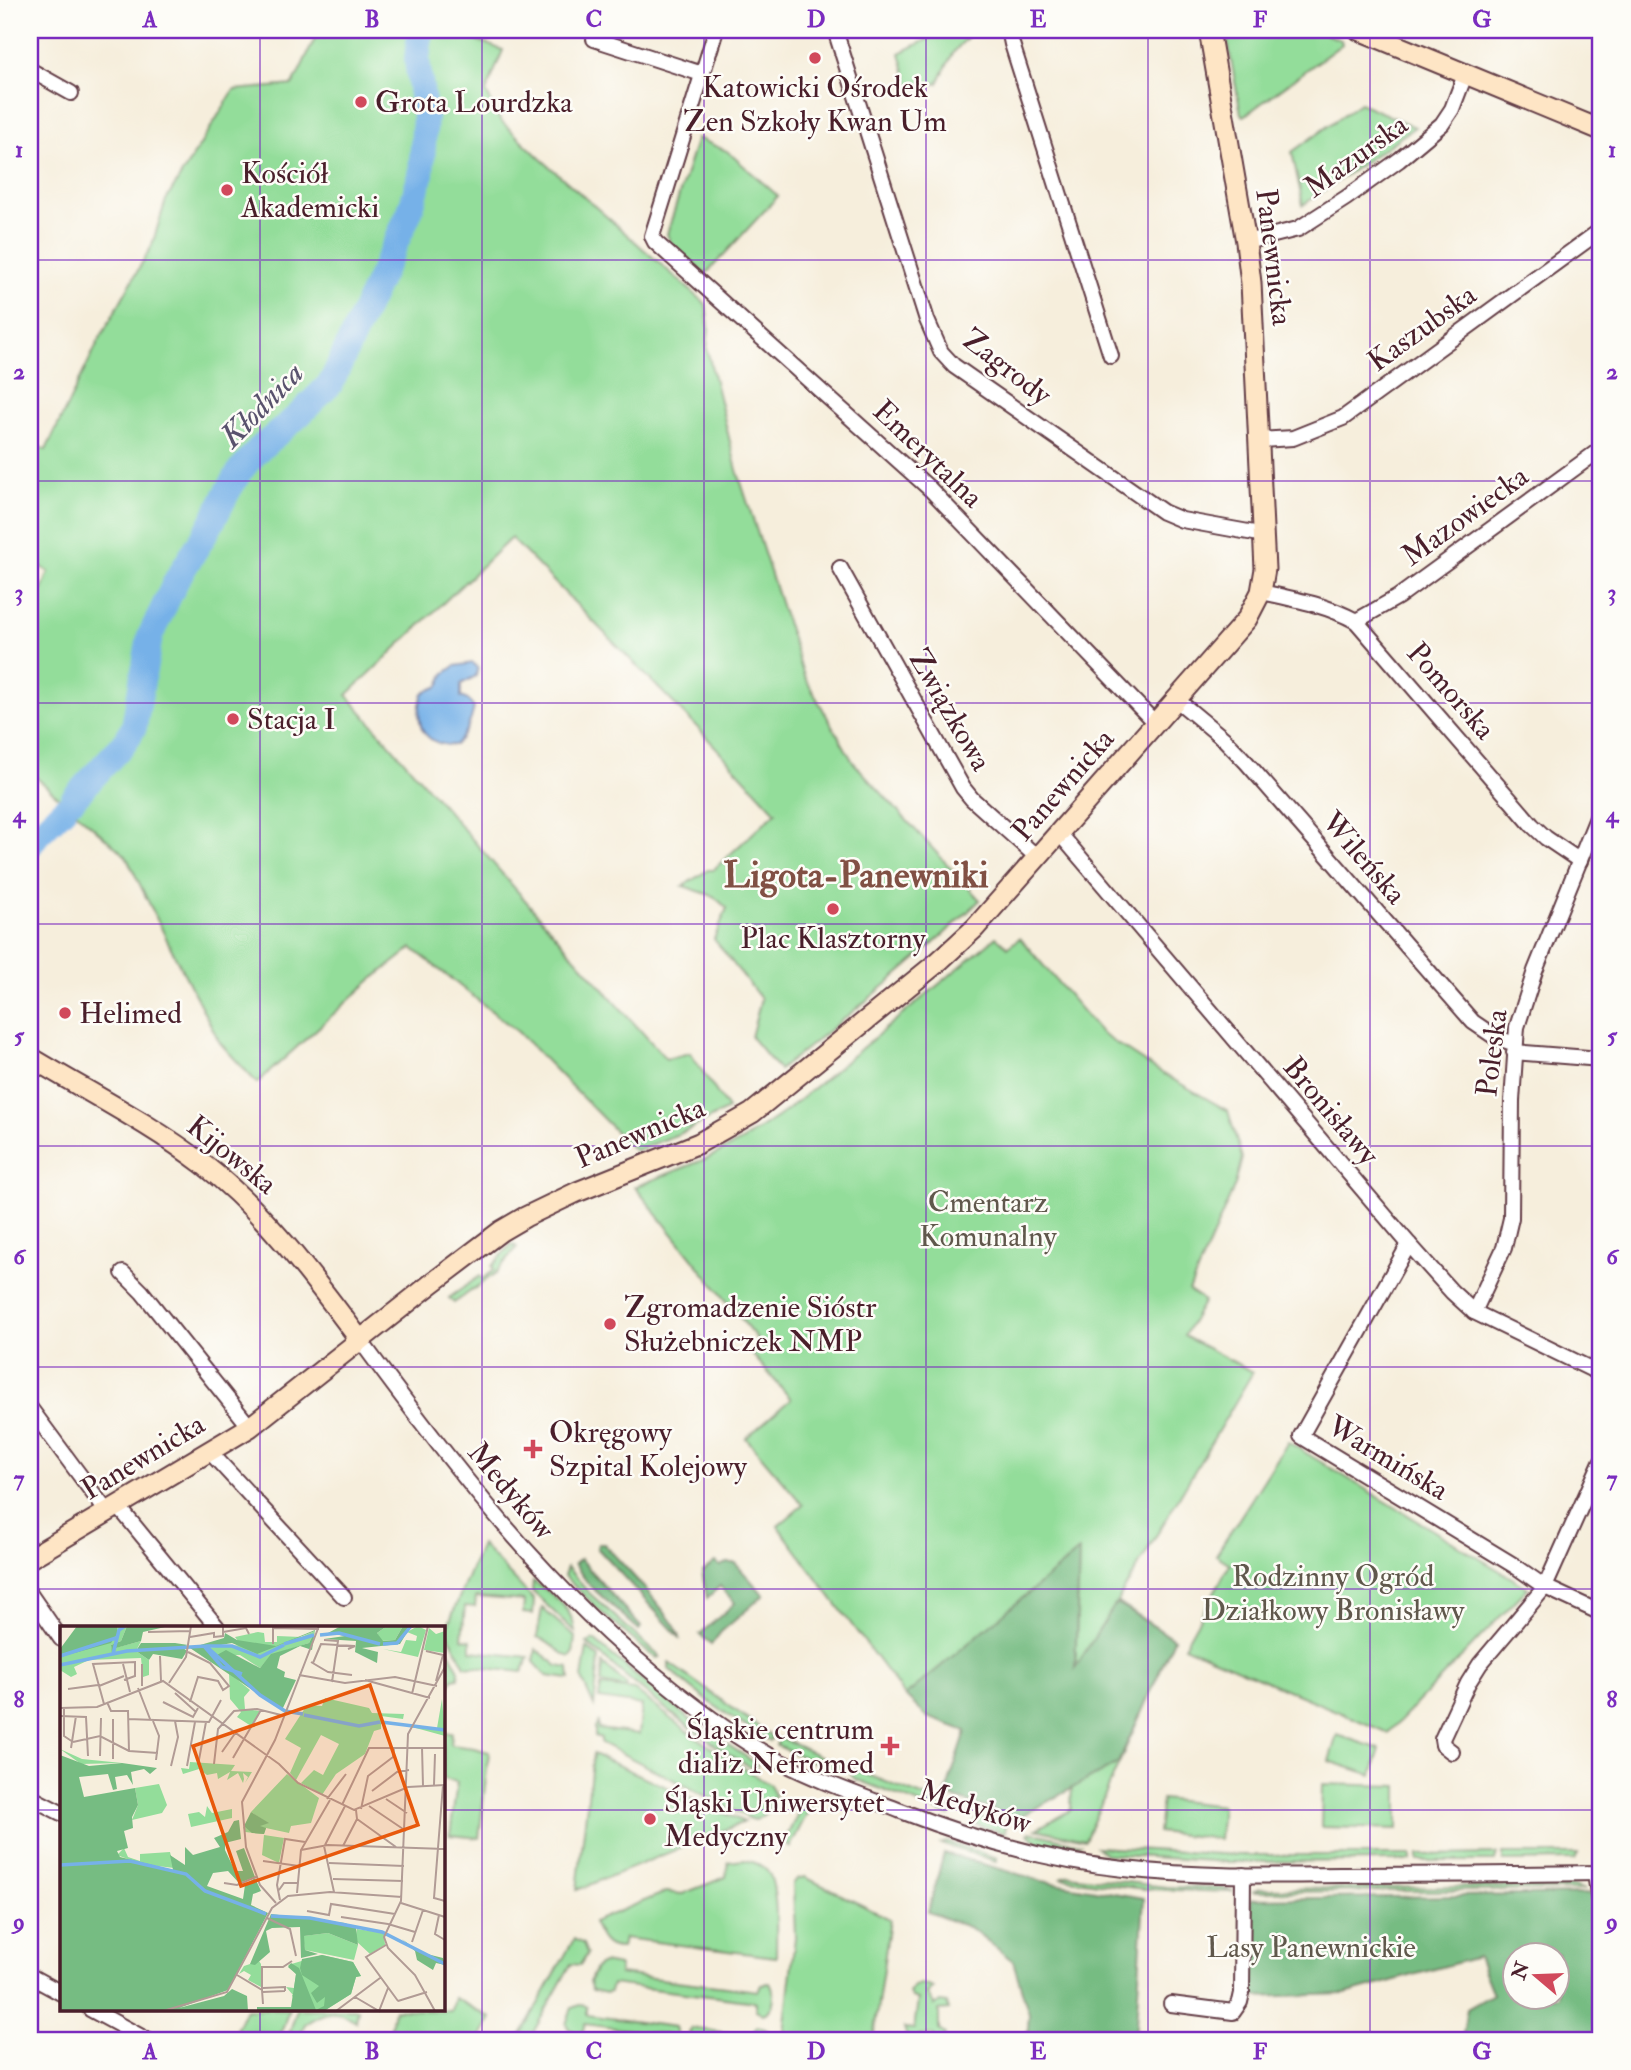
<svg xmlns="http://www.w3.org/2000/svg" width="1631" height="2070" font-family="'IM FELL Double Pica',serif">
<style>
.green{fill:#93dd9a;stroke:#6e7e62;stroke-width:2}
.forest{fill:#76bc82;stroke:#606e56;stroke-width:2;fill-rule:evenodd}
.water{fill:#76b1e8;stroke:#60688a;stroke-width:2}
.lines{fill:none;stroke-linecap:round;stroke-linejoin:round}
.river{stroke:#76b1e8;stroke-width:26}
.street-casing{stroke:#643e46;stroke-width:18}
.secondary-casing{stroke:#643e46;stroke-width:23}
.street{stroke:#fff;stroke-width:14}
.secondary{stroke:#fee5c5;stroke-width:19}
.grid{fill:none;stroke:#7b2cbf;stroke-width:2;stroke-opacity:0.55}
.poi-dot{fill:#d1495b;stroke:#fdfcf7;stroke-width:2.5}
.labels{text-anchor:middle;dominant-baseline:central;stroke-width:5;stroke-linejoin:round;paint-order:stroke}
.poi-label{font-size:30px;fill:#4a1f2b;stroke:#fdfcf7;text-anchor:start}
.street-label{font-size:30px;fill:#4a1f2b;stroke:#fdfcf7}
.park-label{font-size:30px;fill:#60584c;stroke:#fdfcf7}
.water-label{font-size:32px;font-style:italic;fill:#59526d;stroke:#fdfcf7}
.district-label{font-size:37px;font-weight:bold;fill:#815044;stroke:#fdfcf7}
.inset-river{fill:none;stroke:#76b1e8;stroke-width:3.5}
.inset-road{fill:none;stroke:#b19b95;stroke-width:2}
.view{fill:#e8590c;fill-opacity:0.15;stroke:#e8590c;stroke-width:3.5}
.inset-edge{fill:none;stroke:#4a1f2b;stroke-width:3.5}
.neatline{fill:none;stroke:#7b2cbf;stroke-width:2.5}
.grid-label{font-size:23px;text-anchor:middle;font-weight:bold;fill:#7b2cbf}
</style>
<rect width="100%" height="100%" fill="#fdfcf7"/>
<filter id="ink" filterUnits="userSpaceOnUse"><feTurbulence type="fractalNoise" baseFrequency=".0143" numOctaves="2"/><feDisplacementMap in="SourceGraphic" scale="14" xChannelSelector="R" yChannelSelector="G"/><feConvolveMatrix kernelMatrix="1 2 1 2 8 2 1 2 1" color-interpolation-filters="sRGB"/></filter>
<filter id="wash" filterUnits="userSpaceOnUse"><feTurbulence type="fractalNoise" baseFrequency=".00686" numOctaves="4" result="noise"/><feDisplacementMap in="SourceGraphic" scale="28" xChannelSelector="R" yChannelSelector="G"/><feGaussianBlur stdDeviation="1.57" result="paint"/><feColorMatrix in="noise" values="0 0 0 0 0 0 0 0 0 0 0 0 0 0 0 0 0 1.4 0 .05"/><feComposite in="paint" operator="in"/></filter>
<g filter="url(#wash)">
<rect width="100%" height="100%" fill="#f6eedc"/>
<g class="green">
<path d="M319 30H449L503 50 486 92 500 120 541 159 706 304 709 327 707 349 737 470 804 676 853 762 980 900C917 962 848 1016 779 1070L751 1037 761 999 714 939 727 908 713 896 683 886 708 870H713L776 812 697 727 511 538 347 695 565 946 666 1059 690 1053 728 1109 686 1131 635 1151 518 1032 412 948 369 982 257 1083 220 1043 174 954 126 856 30 772V619L49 572 30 559V452L34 445 46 450 99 340 152 245 166 200 234 90 293 85Z"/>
<polygon points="946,30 974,30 953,53 938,83 910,89 900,53"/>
<polygon points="1228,30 1314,30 1341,40 1342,44 1244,116 1241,114 1227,38"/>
<polygon points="1360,103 1415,127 1303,205 1292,152"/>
<polygon points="697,138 727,151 778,196 707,273 703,273 670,242 667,234"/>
<polygon points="996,937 1008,947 1020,938 1102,1034 1155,1069 1228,1111 1242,1158 1235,1185 1189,1291 1204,1301 1184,1336 1253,1372 1117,1602 1174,1639 1085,1840 1036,1829 1071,1810 1079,1552 905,1696 778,1526 803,1505 746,1438 791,1399 752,1354 762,1345 635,1187 708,1158 742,1141 787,1110"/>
<polygon points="512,1244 517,1247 496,1273 454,1303 449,1298 480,1276 483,1279 494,1270 492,1266"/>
<polygon points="1288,1442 1528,1588 1388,1733 1184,1646 1230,1564 1216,1555"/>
<polygon points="481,1544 534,1600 533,1614 523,1613 524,1601 476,1597 475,1607 465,1606 462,1639 471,1640 471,1651 529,1657 522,1672 465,1666 446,1630"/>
<polygon points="567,1567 587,1591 660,1657 656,1658 650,1654 601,1612 564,1576"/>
<path d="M533 1581C552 1594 573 1607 575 1632L532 1591Z"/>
<path d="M542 1608 575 1637 573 1654 570 1657C558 1654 550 1641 537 1637Z"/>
<polygon points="443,1640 459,1670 458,1678 453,1679 445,1692 444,1708"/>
<path d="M594 1640 689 1719 757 1764 755 1770C694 1735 640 1689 587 1643Z"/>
<polygon points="587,1647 599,1658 594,1706 582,1679"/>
<polygon points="536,1649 558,1666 569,1668 570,1679 547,1676 534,1662"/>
<path d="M669 1663 773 1737 770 1741C735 1721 699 1696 669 1669Z"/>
<polygon points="603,1664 627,1685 626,1688 601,1683"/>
<polygon points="601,1686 634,1690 698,1739 770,1785 775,1795 766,1813 756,1820 751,1819 601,1743 601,1738 595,1736 595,1728 598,1723 598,1729 639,1734 642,1705 599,1699"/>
<polygon points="443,1733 452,1733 451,1745 474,1748 489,1752 479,1838 450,1835 457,1782 443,1779"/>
<polygon points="1337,1735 1380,1749 1372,1775 1329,1761"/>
<polygon points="780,1738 842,1766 833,1771 776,1745"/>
<polygon points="593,1754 744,1822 577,1890"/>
<polygon points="850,1768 953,1808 950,1816 855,1779 851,1775"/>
<polygon points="1322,1784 1398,1786 1398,1829 1321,1827"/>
<polygon points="1162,1799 1222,1806 1219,1839 1158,1832"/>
<polygon points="804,1801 810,1803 811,1806 790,1847 784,1842"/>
<polygon points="976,1816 1006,1825 1005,1833 974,1824"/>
<path d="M1030 1832 1080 1844C1065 1851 1039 1846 1028 1834Z"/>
<polygon points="947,1842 997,1858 996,1861 941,1844"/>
<polygon points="1097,1847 1237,1855 1411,1855 1411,1861 1226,1862 1105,1854"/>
<polygon points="1497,1854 1495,1861 1418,1861 1418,1855"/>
<polygon points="1503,1854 1578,1854 1575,1860 1503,1861"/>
<path d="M744 1860C750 1861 759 1864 765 1868 779 1879 776 1938 776 1957L624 1938 622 1948C604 1949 600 1937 593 1922L666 1892 682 1894 726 1877 728 1862Z"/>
<polygon points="1069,1875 1166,1887 1222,1888 1233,1892 1144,1889 1061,1878"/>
<polygon points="805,1877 890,1919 873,2040 783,2040 795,1937 793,1884 797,1879"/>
<polygon points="1574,1886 1584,1890 1252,1892 1260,1889"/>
<polygon points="574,1939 583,1944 587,1954 580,1965 571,1964 529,2040 518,2040"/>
<path d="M603 1963 619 1966V1974L758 1991 761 1984 770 1983C776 1994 776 2009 763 2014L756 2010V2002L612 1984 610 1992 606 1993 592 1990 589 1982 597 1966Z"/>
<polygon points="921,1984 933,1988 927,1994 935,2006 941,2002 947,2003 949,2010 939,2011 939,2030 945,2034 944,2040 934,2040 934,2035 919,2036 916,2040 908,2040 904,2028 914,2029 918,2000 911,1998 909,1993 914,1986"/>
<polygon points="454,1998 491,2018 479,2040 389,2040 394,2009 451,2011"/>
<polygon points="582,2004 587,2007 587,2015 675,2027 677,2033 675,2036 585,2024 582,2033 579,2034 569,2029 566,2024 572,2008"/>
<polygon points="246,2009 289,2009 279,2040 231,2040"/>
<path d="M297 2009H358L356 2021C335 2008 325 2011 305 2024L298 2040H287Z"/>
<polygon points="758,2026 767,2030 769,2040 692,2038 689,2033 692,2028 752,2036 756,2027"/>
</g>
<g class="forest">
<path d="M598 1544H604C618 1560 679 1622 680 1638L597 1548Z"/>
<polygon points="1079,1551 1075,1668 1116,1603 1174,1639 1118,1763 1018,1818 945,1795 966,1731 927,1717 905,1696"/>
<polygon points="580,1559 641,1627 639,1630 590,1586 574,1564"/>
<polygon points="715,1562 720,1566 727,1563 735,1563 764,1595 721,1632 711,1645 700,1634 735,1603 720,1586 707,1598 702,1572"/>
<polygon points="944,1853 1042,1881 1144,1898 1135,2040 1027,2040 1029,2014 1013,1961 971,1928 928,1912"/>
<path d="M1591 1894 1601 1940V2040H1462L1467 2009 1493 1994 1478 1957 1345 1994 1249 1997 1251 1899ZM1516 1954H1558V1996H1516Z"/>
</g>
<path class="water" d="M473 663 478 668 476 676 461 684V697L468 700 474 708C471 722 465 735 455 745 421 746 414 721 423 693L439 686 444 674 455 666Z"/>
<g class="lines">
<g class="river">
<polyline points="73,799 126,741 134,727 150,636 177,579 210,526 228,491 240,471 258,450 298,416 331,383 388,260 410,211 421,174 425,117 417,60 420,30"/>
<polyline points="30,845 37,835 64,809"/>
</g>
</g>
</g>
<g filter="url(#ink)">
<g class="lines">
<g class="street-casing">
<g id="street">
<polyline points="716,30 652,236 655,242 930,489 1156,724"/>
<polyline points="835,30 927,320 941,352 954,366 1163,512 1182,520 1265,535"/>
<polyline points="1009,30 1012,44 1111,356"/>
<polyline points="594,39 702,74"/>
<polyline points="30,70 71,93"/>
<polyline points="1246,242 1298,229 1346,198 1399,160 1442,124 1452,109 1465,75"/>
<polyline points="1260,440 1293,438 1343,418 1601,230"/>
<polyline points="840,568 963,788 972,799 1038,858"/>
<path d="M1261 592C1294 599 1327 605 1356 621L1532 825 1546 838 1580 861"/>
<polyline points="1356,621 1398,597 1601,449"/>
<polyline points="1177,700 1224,739 1247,763 1473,1022 1495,1037 1515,1044"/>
<polyline points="1060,834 1409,1244 1452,1292 1474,1312 1601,1374"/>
<polyline points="1514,1052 1601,1059"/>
<polyline points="1409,1244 1301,1436 1515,1566 1545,1587 1601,1613"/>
<polyline points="123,1273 142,1292 250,1427"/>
<polyline points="1474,1312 1504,1248 1511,1218 1512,1101 1517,1027 1535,971 1601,808"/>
<path d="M360 1340C454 1468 547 1590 673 1689 703 1713 734 1736 768 1755 810 1778 856 1794 901 1811 973 1839 1047 1861 1124 1869 1196 1877 1269 1876 1341 1875 1428 1875 1514 1874 1601 1873"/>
<polyline points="30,1408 107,1512"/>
<polyline points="210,1452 344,1597"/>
<polyline points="118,1506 217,1627"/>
<polyline points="30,1594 61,1639"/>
<polyline points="1452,1752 1443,1745 1442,1739 1468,1683 1480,1664 1545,1587 1601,1462"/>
<polyline points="30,1797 61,1813"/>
<polyline points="1595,1873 1601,1915"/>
<polyline points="30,1976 61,1993"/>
<polyline points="1171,2004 1233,2012 1240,2002 1242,1993 1243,1875"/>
<polyline points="90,2009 147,2040"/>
</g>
</g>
<g class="secondary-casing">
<g id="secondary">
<polyline points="1359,30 1601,130"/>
<path d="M30 1057C86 1091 151 1124 203 1164 265 1212 313 1277 360 1340"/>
<polyline points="30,1558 250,1427 431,1284 501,1231 525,1217 577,1192 699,1143 752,1113 938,962 975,928 1247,619 1261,592 1265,569 1251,283 1246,242 1209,30"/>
</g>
</g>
<use href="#street" class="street"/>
<use href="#secondary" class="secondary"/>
</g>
</g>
<path class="grid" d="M260 30V1627M482 30V2040M704 30V2040M926 30V2040M1148 30V2040M1370 30V2040M30 260H1601M30 481H1601M30 703H1601M30 924H1601M30 1146H1601M30 1367H1601M30 1589H1601M30 1810H61M443 1810H1601M260 2009V2040"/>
<g class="poi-dot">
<circle cx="815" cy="58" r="7"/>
<circle cx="361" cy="102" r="7"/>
<circle cx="227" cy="190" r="7"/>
<circle cx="233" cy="719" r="7"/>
<circle cx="833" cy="909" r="7"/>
<circle cx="65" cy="1013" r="7"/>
<circle cx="610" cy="1324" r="7"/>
<path d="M529.5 1438.5h7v7h7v7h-7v7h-7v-7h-7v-7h7z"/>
<path d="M886.5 1735.5h7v7h7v7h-7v7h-7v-7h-7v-7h7z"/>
<circle cx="650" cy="1819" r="7"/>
</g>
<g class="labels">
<g class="poi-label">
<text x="815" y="87" text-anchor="middle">Katowicki Ośrodek<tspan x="815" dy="34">Zen Szkoły Kwan Um</tspan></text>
<text x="375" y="102">Grota Lourdzka</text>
<text x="241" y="173">Kościół<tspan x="241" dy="34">Akademicki</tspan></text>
<text x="247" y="719">Stacja I</text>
<text x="833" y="938" text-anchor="middle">Plac Klasztorny</text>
<text x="79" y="1013">Helimed</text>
<text x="624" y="1307">Zgromadzenie Sióstr<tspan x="624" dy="34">Służebniczek NMP</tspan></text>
<text x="549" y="1432">Okręgowy<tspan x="549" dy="34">Szpital Kolejowy</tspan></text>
<text x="874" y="1729" text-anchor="end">Śląskie centrum<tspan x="874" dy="34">dializ Nefromed</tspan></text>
<text x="664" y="1802">Śląski Uniwersytet<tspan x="664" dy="34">Medyczny</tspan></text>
</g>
<g class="street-label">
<text transform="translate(1356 156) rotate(-36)">Mazurska</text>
<text transform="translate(1274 257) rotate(83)">Panewnicka</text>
<text transform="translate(1422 328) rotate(-36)">Kaszubska</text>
<text transform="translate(1007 367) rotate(38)">Zagrody</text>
<text transform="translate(928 454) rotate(44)">Emerytalna</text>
<text transform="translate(1465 516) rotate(-36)">Mazowiecka</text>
<text transform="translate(1451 691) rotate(49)">Pomorska</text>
<text transform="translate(950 710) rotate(60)">Związkowa</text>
<text transform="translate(1063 785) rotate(-49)">Panewnicka</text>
<text transform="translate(1364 858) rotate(49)">Wileńska</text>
<text transform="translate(1492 1053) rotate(-83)">Poleska</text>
<text transform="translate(1331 1111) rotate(50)">Bronisławy</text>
<text transform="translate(640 1133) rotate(-23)">Panewnicka</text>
<text transform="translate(232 1155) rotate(39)">Kijowska</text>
<text transform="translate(143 1457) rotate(-31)">Panewnicka</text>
<text transform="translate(1388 1458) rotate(31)">Warmińska</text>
<text transform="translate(511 1491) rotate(50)">Medyków</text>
<text transform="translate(975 1807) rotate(18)">Medyków</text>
</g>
<g class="park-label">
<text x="988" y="1202">Cmentarz<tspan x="988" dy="34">Komunalny</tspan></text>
<text x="1333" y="1576">Rodzinny Ogród<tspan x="1333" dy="34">Działkowy Bronisławy</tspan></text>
<text x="1311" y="1947">Lasy Panewnickie</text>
</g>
<g class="water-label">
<text transform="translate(262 405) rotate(-46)">Kłodnica</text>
</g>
<g class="district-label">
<text x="856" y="875">Ligota-Panewniki</text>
</g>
</g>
<g transform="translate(60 1626)">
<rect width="385" height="385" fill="#f6eedc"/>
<path d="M57 0H67L61 15 51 19 53 28 55 22 81 15 76 25 89 34V49L83 51 81 32 29 34 14 41 17 48 11 51 0 44V31L53 13ZM327 0H343L335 14 321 15 317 7ZM358 0 366 4 358 31 323 23 341 26 346 14 356 15 357 10 347 6ZM369 2 376 8 385 5V27L364 24ZM255 5 249 17 211 29 200 42 180 29H156L144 22 181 19 175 11 198 6 204 7 205 16H217V10L241 11ZM169 47 190 64 184 71 185 83 201 85 191 100 177 91 181 86 170 73ZM265 72 309 82 312 87 344 88 343 93 321 90V103L314 105 305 128 276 148 262 169 241 157 254 144 263 149 279 118 261 109 236 154 230 147 241 122 225 113 247 79 262 80ZM382 73 385 110 352 101 377 102ZM0 123 22 133 62 137 21 138ZM130 136 175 139 171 145 192 146 185 157 188 151 183 147 184 153 183 157 178 147 167 154 170 146 158 153 157 147 147 149 139 143 123 148 121 142 129 143ZM227 148 259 172 251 197 231 200 229 207 206 202 204 208 185 206 183 201 208 197 191 186ZM99 158 107 179 102 187 72 194 78 179 75 162ZM147 180 152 187 172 183V192L131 201 128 188 139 186 145 191ZM204 209 224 212 219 237 202 229ZM64 222 68 231 80 235V228L110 226 114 242 81 238 83 248 73 235 57 229ZM297 303 324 307 325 319 310 328 295 314ZM268 307 298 319 294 334 245 324 243 310ZM262 329 293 336 301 350 296 351 291 368 264 385H238L232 369H227H233L226 361 234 362 236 348 228 339ZM199 335 201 338V361L188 354 191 349 184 345 179 348 184 340Z" fill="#93dd9a"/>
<path d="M17 0H57V8L51 17 0 31V23ZM67 0H105V1L83 6 81 15 56 22 52 27 51 19 61 15ZM281 0H327L317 7 323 15 335 14 343 0H357L349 3 340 18 302 22 318 26 317 37 295 26 296 15 264 13 285 10 268 7ZM255 4 252 24 240 20 220 30 217 42 225 46 224 51 236 54 222 84 130 22 164 12 165 7 177 14 216 20ZM255 5 249 17 211 28 200 42 166 24 157 29 144 22 172 17 197 28ZM81 17H115L128 19 122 21 127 25 122 33 93 28 89 34 76 25ZM0 129 29 140 62 137 97 142 90 148 84 143 71 146 73 159 67 149 55 151 57 163 53 164 48 148 19 151 24 171 75 162 78 179 72 191 73 202 64 205 68 222 57 225 60 231 113 244 110 229 125 239V221L133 229 160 221 154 212 168 206 174 195 179 194 181 213 165 217V224L175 245H183L176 225 184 222 195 251 179 257 168 245 153 247 147 260 183 273 185 259 195 252 201 265 193 268 191 279 208 287 168 364 119 382 164 370 172 363 187 370 188 385H0ZM191 186 209 197 200 200 206 202 204 208 192 207 184 200ZM211 288 285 297 296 302 298 319 268 307 244 310 245 324 258 328 241 332 240 301 212 302 206 305 210 326 195 339 190 338ZM342 313 359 326 383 332 385 339 376 337 373 344 357 334 355 325ZM262 329 293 336 301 350 296 351 291 368 264 385H197V381H231L236 348 228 341 231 337 239 342 256 384 264 380 265 371 257 377 251 367 259 360 242 349 240 342 242 333Z" fill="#76bc82" fill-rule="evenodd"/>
<path class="inset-river" d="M260 9 279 7 320 18M224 18 254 9M323 18 337 17 351 0M144 20 162 41 182 48M146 20H172L200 31 224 19M53 28 59 4 65 0M0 30 56 12M0 39 67 25 146 20 200 69 225 85 243 88M244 89 299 100 320 96M321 96 385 104M0 239 70 235 126 248 145 265 206 288M211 290 250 292 322 306 385 338"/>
<path class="inset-road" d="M88 6 130 5M163 6 186 2 189 8M130 11 154 7V11L163 10V1M264 14 278 15 272 56M213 18V2L259 3M366 25 383 29 376 55M128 26 150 37 169 60 163 64 158 55 138 51 130 76M100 30 101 55M251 36 268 46 292 49M253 37 261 18 295 20 288 23M63 38 70 66M82 38V60M239 49 285 57 335 51 377 60M305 54 370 72M109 57 126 31 131 0M39 60 64 50M78 62 90 93M8 63 38 59M115 67 136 86M352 68 368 0M47 76 51 85H68L69 125M103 76 133 91 138 82M44 78 33 38 75 36V50L64 54M0 82 37 81 103 55 219 138 238 157 294 184 348 161 385 159M4 82V110L13 116M0 90 26 91 28 130M68 93 149 96 161 74M93 95 99 110 96 134M184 113 201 84M13 116 40 110 69 125 98 127M362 121 363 160M11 122 16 90M162 126 176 106M40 130 41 92M173 132 184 113M53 133V93M154 138 158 103 174 85 197 83 221 89M138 139 146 96M111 140 118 111 115 95M127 140 135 96M374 159 375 128M383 159 374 272 385 275M312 165 337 146 349 144M267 173 286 148M326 173 347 187M282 179 309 122H385M309 180 346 205M301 183 308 150 333 131 334 121M297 193 336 221M265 219 285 180M264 220 274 266M283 220 297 193 296 184M241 224 268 219 385 223M203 235 239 240M269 237 344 240M273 253 343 255M164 257 177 259 196 251M219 264 224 257H238M237 267 241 224 270 174M220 274 217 259 225 213 245 216M216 277 200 259 186 221 182 176 215 114 259 0M341 277 385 291M247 285 269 289 271 278 335 288M379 289 375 308 385 314M281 291 328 298M207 292 230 303 236 330M328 298 355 306M352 316 363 284M326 319 306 331 338 375M177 349 202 364 203 378M203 362 225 361V365M202 364V341H223L232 335M203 366 225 365M295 371 319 385 328 362M338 375 367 366M103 385 167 366 212 282 228 270 270 266 342 271M276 385 320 352M375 385 355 349 328 322 324 311 341 275 348 108 385 41"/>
<path class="view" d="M310 59 358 199 181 260 133 120Z"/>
<rect width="385" height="385" class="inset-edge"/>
</g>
<rect width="1631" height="2070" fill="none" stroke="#fdfcf7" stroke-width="77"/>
<g transform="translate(1536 1976) rotate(289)"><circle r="33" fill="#fdfcf7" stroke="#b5a4a5" stroke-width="2"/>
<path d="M0-5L12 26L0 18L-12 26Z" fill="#d1495b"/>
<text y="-10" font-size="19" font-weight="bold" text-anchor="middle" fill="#4a1f2b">N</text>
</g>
<rect x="38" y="38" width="1554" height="1994" class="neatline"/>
<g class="grid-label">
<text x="150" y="27">A</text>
<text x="372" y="27">B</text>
<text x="594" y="27">C</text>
<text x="816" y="27">D</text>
<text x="1038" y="27">E</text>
<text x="1260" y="27">F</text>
<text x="1482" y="27">G</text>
<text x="19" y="157">1</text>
<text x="1612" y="157">1</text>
<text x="19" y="379">2</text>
<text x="1612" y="379">2</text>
<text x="19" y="600">3</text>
<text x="1612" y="600">3</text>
<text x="19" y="822">4</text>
<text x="1612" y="822">4</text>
<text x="19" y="1043">5</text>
<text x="1612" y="1043">5</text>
<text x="19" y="1264">6</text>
<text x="1612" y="1264">6</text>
<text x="19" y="1486">7</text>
<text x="1612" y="1486">7</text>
<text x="19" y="1707">8</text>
<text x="1612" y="1707">8</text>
<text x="19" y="1929">9</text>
<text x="1612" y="1929">9</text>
<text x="150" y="2059">A</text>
<text x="372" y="2059">B</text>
<text x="594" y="2059">C</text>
<text x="816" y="2059">D</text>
<text x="1038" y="2059">E</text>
<text x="1260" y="2059">F</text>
<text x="1482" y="2059">G</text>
</g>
</svg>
